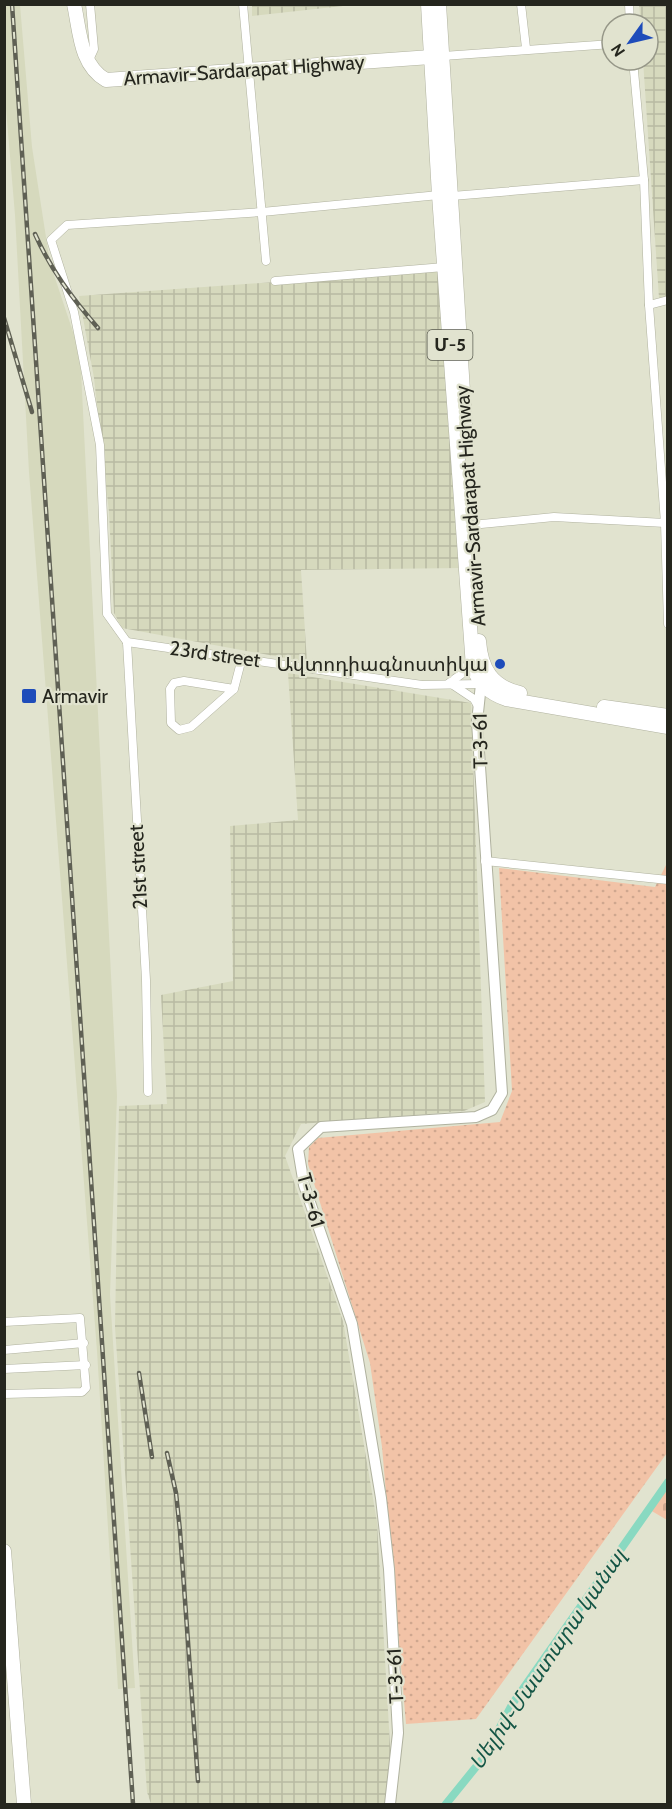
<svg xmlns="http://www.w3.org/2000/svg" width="672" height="1809" font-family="Cabin,'Noto Sans Armenian',sans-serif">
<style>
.built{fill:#d6d9bd}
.industrial{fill:url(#industrial-grid)}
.cemetery{fill:url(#cemetery-stones)}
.garden{fill:url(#garden-dots)}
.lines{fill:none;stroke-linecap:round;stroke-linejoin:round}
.canal{stroke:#89d9c1;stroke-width:8}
.street-casing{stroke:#b0b29f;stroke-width:9}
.secondary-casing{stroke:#b0b29f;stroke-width:12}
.highway-casing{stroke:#b0b29f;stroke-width:15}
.street{stroke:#fff;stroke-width:8}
.secondary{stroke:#fff;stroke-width:10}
.highway{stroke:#fff;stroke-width:14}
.rail-casing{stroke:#5f6054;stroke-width:4.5}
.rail{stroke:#e1e3cf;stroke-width:2;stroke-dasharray:7;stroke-linecap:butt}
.poi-dot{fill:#1e4cba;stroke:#e1e3cf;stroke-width:2}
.labels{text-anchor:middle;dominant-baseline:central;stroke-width:4.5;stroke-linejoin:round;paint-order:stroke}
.shield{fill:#e1e3cf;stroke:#5d5f53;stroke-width:1.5}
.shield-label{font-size:18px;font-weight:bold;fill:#25261e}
.street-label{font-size:20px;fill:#25261e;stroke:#e1e3cf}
.poi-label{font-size:20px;fill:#25261e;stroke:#e1e3cf;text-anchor:end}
.water-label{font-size:21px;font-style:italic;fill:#135545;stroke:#e1e3cf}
</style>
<defs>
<pattern id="industrial-grid" width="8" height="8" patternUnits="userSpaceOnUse" patternTransform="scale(1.5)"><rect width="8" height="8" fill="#d6d9bd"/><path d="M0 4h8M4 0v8" fill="none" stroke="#b8baa2"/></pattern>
<pattern id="cemetery-stones" width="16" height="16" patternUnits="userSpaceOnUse" patternTransform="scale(1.5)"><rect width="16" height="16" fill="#f2c3a7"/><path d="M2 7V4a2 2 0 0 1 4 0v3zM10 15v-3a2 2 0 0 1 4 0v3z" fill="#cfa78f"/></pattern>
<pattern id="garden-dots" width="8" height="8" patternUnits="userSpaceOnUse" patternTransform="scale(1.5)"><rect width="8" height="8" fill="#f2c3a7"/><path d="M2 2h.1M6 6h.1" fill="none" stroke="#cfa78f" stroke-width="1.8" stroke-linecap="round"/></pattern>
</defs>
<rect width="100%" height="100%" fill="#e1e3cf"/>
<polygon class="built" points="4,5 20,5 32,147 50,263 75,338 81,371 117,1096 110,1295 135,1688 118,1689 97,1351 29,472 15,215 5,97"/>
<g class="industrial">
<polygon points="252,5 352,4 352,5 252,16"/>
<polygon points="639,5 667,5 668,296 659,298 643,60 648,60 648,24 641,24"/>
<polygon points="442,270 459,568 301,570 307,662 122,628 114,613 109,512 94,378 79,296"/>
<polygon points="288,673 471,703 485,1102 464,1111 301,1124 285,1156 343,1321 377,1522 391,1762 385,1804 151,1804 147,1792 115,1327 119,1106 167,1104 161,995 233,981 230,826 298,820"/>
</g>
<polygon class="cemetery" points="667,1484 667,1520 650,1510"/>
<polygon class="garden" points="666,865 667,1453 476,1719 406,1724 382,1447 370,1363 308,1164 309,1147 318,1138 500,1122 512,1091 499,868 655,887"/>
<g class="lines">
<polyline class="canal" points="446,1804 484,1757 513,1703 668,1482"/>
<g class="street-casing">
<g id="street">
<polyline points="243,4 266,261"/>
<polyline points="521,4 526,48"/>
<polyline points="629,4 630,24"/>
<polyline points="443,56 612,44"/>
<polyline points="633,60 644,180 649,305 665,523 668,624"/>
<polyline points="88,62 94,49 90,4"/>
<polyline points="452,196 644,180"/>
<polyline points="275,281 444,267"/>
<polyline points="649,305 668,300"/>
<polyline points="471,525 554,517 665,523"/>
<polyline points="127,642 107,614 100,445 74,312 51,240 67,225 262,212 439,195"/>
<polyline points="127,642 146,980 148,1092"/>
<polyline points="127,642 422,685 481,684"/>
<polyline points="449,683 463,673 471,657"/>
<polyline points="453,685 474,699 478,706"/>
<polyline points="234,689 184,681 174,683 170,689 171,723 179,730 191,727 234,689 242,658"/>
<polyline points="485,861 668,880"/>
<polyline points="4,1322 80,1318 86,1388 82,1392 4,1394"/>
<polyline points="4,1350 84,1343"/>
<polyline points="4,1369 86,1365"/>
</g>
</g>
<g class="secondary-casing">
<polyline id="secondary" points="390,1804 398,1733 389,1569 381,1498 352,1324 304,1185 298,1149 321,1127 476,1117 492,1110 502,1093 477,722 481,684"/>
</g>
<g class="highway-casing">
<g id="highway">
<path d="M74 4C80 32 80 65 106 80L431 57"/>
<path d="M428 4 439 195 473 667C479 684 489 693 506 699L668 727"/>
<polyline points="439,4 465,424"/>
<path d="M479 641C481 669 492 687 520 693"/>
<polyline points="604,707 668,716"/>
<polyline points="4,1551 24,1804"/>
</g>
</g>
<use href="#street" class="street"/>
<use href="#secondary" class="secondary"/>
<use href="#highway" class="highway"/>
<g class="rail-casing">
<g id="rail">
<polyline points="12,4 133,1804"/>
<path d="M35 234C51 270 72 298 98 328"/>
<polyline points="4,318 32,412"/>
<polyline points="139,1373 152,1457"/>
<polyline points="167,1453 176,1493 180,1531 198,1781"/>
</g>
</g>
<use href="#rail" class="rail"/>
</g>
<g class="poi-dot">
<circle cx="500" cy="664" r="6"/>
<rect x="21" y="688" width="16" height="16" rx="3"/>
</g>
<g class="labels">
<rect class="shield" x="427.5" y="330" width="45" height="30" rx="4.5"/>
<g class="shield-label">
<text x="450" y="345">Մ-5</text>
</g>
<g class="street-label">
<text transform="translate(244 70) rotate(-4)">Armavir-Sardarapat Highway</text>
<text transform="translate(470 506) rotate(-94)">Armavir-Sardarapat Highway</text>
<text transform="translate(215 654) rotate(8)">23rd street</text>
<text transform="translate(480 741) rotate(-91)">T-3-61</text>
<text transform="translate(138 867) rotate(-93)">21st street</text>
<text transform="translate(311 1200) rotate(74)">T-3-61</text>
<text transform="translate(395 1676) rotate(-93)">T-3-61</text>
</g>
<g class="poi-label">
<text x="488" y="664">Ավտոդիագնոստիկա</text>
<text x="42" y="696" text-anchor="start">Armavir</text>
</g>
<g class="water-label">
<text transform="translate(547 1659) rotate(-56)">Սելիվ֊Մաստարա կանալ</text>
</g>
</g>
<rect width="672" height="1809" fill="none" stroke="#25261e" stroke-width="12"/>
<g transform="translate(630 42) rotate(236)"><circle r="28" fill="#e1e3cf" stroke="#969788" stroke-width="1.5"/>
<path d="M0-4.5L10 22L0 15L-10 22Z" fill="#1e4cba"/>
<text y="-9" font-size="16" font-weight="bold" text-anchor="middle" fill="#25261e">N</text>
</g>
</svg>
